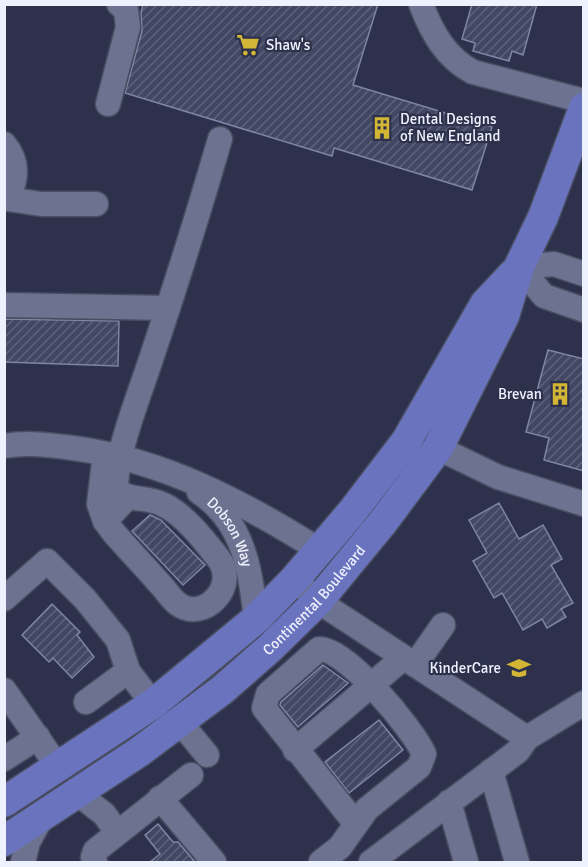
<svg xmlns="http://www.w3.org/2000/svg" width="588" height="867" font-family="Signika,sans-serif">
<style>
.building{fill:url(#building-hatch);stroke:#7f85a3;stroke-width:1.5}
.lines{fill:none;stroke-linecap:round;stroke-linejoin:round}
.minor-casing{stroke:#494d61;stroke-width:27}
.major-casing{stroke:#494d61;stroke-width:33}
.minor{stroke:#6c728f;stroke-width:24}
.major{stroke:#6a74be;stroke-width:30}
.labels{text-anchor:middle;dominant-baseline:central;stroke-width:4.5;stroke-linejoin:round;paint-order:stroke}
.poi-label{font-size:15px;fill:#eef1fe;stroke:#2d314b;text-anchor:start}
.street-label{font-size:15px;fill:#eef1fe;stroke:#2d314b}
</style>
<defs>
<pattern id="building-hatch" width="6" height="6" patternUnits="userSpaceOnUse" patternTransform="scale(1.5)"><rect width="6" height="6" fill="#424863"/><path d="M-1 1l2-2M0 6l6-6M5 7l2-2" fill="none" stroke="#5e637a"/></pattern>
</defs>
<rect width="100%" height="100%" fill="#2d314b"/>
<g class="building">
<polygon points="143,4 378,4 353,85 492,127 472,190 334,148 332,156 125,93 142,31 141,13"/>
<polygon points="472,4 537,4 523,55 512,51 509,61 473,51 475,43 462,39"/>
<polygon points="4,319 119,321 118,366 4,362"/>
<polygon points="548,350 584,359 584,471 544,460 549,438 526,432"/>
<polygon points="499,503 519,539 543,525 562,559 551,565 573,603 561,609 566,617 547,628 542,619 523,630 502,593 494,598 473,561 487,553 469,520"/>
<polygon points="150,515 161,520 205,565 183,585 132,531"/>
<polygon points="52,604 80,632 77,635 94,657 72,678 53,658 49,662 22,635"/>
<polygon points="323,665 348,683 298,727 280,705 281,702"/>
<polygon points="379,720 403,750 349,793 325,762"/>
<polygon points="158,824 173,842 178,842 195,862 150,862 160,854 145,835"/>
</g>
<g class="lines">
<g class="minor-casing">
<g id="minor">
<path d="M421 4C432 33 446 58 473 72L584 101"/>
<polyline points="108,104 128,27 126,10 119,4"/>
<path d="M4 144C19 162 17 178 8 199H4"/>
<polyline points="8,199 41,204 96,204"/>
<polyline points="519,267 544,296 584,310"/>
<polyline points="519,267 554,264 584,274"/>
<polyline points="4,305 168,308"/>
<path d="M4 446C27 442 50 445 73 448 163 460 243 502 319 550"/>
<polyline points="438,448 498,477 584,504"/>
<polyline points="104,462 99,504 105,521"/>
<path id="s1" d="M199 492C244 522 250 569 256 619"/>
<path d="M127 498 105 521 114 533C129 550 145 567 160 584 166 590 171 599 178 604 203 623 240 586 218 558 204 540 183 513 162 504 147 496 128 502 116 489 116 450 141 391 153 353 177 282 199 211 220 139"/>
<polyline points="294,580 330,609 527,738"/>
<polyline points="4,599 47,561 85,599 118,640 128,671 153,704"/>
<polyline points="415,665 443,625"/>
<polyline points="4,690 58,767"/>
<polyline points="86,702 128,671"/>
<polyline points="180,722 207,755"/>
<polyline points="295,750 403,658"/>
<polyline points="4,759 38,737"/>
<polyline points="491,771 517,862"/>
<polyline points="77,793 104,814 117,832"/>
<polyline points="160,798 214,862"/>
<polyline points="449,802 466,862"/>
<polyline points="23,862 28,842 42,817"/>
<polyline points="95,862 93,857 95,851 191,775"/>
<path d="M321 862 340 847 367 809 419 767 424 754C413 729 346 648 319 649L268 694 264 708 356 824"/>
<polyline points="371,862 518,751 527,738 584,703"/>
</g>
</g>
<g class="major-casing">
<g id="major">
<polyline points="4,802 153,704 256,619 294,580 352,512 407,440 485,304 513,274"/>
<path id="s2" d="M4 841 139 752 222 690 270 648 318 601 383 522 438 448 504 316 519 267 543 217 584 108"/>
</g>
</g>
<use href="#minor" class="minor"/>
<use href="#major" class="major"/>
</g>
<defs>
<g id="supermarket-bare" transform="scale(1.8)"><path d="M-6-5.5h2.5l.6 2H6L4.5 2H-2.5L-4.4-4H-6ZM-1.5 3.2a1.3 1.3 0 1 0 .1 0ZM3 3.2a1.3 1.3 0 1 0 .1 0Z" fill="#d3b635" stroke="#2d314b" stroke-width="2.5" paint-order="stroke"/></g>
<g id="building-bare" transform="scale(1.8)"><path d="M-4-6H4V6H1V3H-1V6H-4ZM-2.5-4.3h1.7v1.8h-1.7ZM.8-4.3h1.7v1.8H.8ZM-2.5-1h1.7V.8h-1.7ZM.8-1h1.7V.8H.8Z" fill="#d3b635" stroke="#2d314b" stroke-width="2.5" paint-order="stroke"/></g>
<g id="school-bare" transform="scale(1.8)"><path d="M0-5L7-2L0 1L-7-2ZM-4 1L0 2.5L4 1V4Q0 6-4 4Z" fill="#d3b635" stroke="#2d314b" stroke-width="2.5" paint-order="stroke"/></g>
</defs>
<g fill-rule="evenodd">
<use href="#supermarket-bare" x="248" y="45"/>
<use href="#building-bare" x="382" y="128"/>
<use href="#building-bare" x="560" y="394"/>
<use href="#school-bare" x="519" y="668"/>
</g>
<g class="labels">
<g class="poi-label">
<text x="266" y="45">Shaw's</text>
<text x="400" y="119">Dental Designs<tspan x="400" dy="17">of New England</tspan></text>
<text x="542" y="394" text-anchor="end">Brevan</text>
<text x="501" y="668" text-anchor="end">KinderCare</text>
</g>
<g class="street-label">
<text stroke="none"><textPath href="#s1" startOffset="52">Dobson Way</textPath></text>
<text stroke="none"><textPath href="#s2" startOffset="394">Continental Boulevard</textPath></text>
</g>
</g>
<rect width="588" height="867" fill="none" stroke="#eef1fe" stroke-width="12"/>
</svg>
